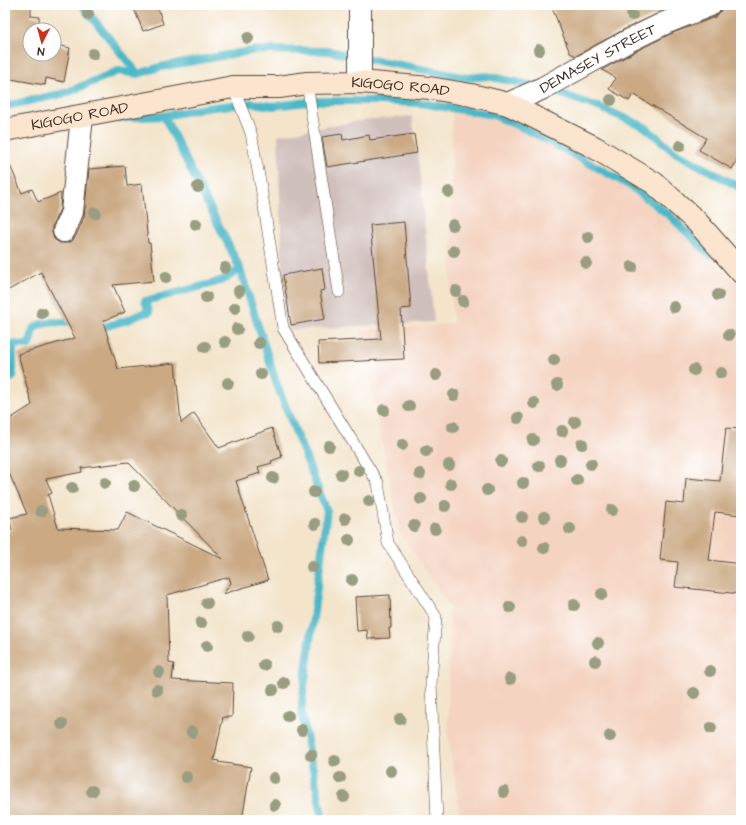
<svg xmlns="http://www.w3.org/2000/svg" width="746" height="825" font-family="'Architects Daughter',sans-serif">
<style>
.built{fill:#f4d3c0}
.industrial{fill:#d0c0bc}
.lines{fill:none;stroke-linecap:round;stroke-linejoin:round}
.stream{stroke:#4cb8c8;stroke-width:8}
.building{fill:#caa983;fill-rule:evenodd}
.service-casing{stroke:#574638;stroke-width:12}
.minor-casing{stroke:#574638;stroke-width:24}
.secondary-casing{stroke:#574638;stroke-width:24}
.service{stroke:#fff;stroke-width:11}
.minor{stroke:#fff;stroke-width:22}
.secondary{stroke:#fbe5cf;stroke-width:22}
.tree{fill:#999d81}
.labels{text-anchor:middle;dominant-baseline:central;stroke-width:3;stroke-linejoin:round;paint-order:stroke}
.street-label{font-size:15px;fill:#3b2a1e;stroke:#fff}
</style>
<rect width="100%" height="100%" fill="#fff"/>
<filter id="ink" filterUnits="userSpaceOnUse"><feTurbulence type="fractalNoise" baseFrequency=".025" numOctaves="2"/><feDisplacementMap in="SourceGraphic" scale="8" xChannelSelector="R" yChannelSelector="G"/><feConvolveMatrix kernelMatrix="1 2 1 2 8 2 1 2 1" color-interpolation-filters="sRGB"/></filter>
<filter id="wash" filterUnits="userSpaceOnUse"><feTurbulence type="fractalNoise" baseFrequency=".012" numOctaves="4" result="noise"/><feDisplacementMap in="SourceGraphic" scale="16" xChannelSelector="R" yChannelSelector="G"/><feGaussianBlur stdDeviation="0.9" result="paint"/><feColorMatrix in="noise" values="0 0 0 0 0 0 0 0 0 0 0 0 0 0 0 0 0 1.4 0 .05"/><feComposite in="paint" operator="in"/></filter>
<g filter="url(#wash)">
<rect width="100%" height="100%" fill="#f3e4ca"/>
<polygon class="built" points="452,104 514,120 600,162 670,221 741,287 741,820 460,820 448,732 450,607 400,533 360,330 430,326 453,323 451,285"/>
<polygon class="industrial" points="412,116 419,167 434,322 289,330 283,290 278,135 365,120"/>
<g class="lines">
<g class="stream">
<polyline points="82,5 138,74"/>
<polyline points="547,89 601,108 645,127 673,151 737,186 741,190"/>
<polyline points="5,106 66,93 118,71 138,74 160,67 256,50 328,51 467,78 487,76 535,86"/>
<polyline points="164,116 230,248 240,269 277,385 327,511 301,710 323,820"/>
<polyline points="119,118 164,116 204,108 252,103 273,106 316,101 379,101 420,103 494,115 536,134 629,185 669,215 710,255"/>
<path d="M95 330C106 326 117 323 128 320 136 317 140 313 149 312L145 301 214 283 225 279 240 269"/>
<polyline points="5,380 13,377 13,344 29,345 31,339 33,329 41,324 54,322 63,323 74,320 76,322"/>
</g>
</g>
<g id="blocks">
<g class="building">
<polygon points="5,5 31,5 31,16 39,17 39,30 30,30 30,54 54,54 54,44 70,48 64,82 46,78 45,85 5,78"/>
<polygon points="154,5 157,5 163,24 143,31 135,11"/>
<polygon points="551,5 676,5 623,30 576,56 570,53"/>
<polygon points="722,5 741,5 741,153 732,169 699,150 706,138 633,94 629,101 609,89 616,78 602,70 634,52 670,34 715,17 720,12"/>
<polygon points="342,134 343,140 369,135 370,140 414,134 417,153 327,167 322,137"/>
<path d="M5 154 22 193 32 189 38 202 61 193 60 209 52 226V232L54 239 60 243H66L72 241 76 236 84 217 89 169 125 166 127 186 142 184 148 243H150L154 281 113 285 125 312 103 321 118 369 175 363 181 423 194 413 219 448 272 428 282 457 271 461 272 463 258 467 260 473 236 481 268 580 223 594 231 583 229 577 167 595 169 663 174 664 172 680 233 683 232 717H223L214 760 219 761 218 762 251 767 242 820H5V532L12 530 9 518 27 514 5 464V422L32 405 18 354 75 338 41 272 5 292ZM128 462 223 559 127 512 118 530 58 528 48 495 52 493 46 479 82 472 81 468Z"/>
<polygon points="404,222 411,308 401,309 404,359 319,363 318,342 381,339 370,225"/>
<polygon points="322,268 325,290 320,291 325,319 291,325 283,275"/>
<polygon points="726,428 741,429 741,515 715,512 709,560 741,564 741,594 675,587 678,562 660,560 666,502 684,504 686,478 720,481"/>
<polygon points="390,595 391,628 389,628 390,638 368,639 367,630 357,631 355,597"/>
</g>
</g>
</g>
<g filter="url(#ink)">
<use href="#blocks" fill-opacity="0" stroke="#574638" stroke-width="1"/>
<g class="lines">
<g class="service-casing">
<g id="service">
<polyline points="307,83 339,292"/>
<polyline points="233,87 251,133 261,187 283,328 378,483 388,543 436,617 431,684 437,820"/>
</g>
</g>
<g class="minor-casing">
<g id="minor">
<polyline points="360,5 360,82"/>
<path id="s1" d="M508 104 543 88 628 41 665 23 710 5"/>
<polyline points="64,231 72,212 82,117"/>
</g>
</g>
<g class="secondary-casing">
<g id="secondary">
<path id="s2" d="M5 130 233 87H279L307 83 360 82 430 88 471 95 508 104 594 147 654 183 697 222 741 272"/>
</g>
</g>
<use href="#service" class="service"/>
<use href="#minor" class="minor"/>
<use href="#secondary" class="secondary"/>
</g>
<g class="tree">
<circle cx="88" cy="14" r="6"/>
<circle cx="632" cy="15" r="6"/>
<circle cx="248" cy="38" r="6"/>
<circle cx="539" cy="50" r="6"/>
<circle cx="93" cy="54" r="6"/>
<circle cx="611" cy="100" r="6"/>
<circle cx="680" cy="146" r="6"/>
<circle cx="198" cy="187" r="6"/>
<circle cx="449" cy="192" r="6"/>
<circle cx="95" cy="213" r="6"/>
<circle cx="196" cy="224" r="6"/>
<circle cx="453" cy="225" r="6"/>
<circle cx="588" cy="237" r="6"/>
<circle cx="454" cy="251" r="6"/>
<circle cx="586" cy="263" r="6"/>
<circle cx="632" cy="267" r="6"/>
<circle cx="225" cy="268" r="6"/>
<circle cx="166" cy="277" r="6"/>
<circle cx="239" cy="291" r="6"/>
<circle cx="456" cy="291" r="6"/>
<circle cx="718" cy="295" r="6"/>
<circle cx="206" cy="297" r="6"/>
<circle cx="463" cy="301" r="6"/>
<circle cx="674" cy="307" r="6"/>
<circle cx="235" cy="308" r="6"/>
<circle cx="42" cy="313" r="6"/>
<circle cx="237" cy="329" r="6"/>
<circle cx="729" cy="335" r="6"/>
<circle cx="225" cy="342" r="6"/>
<circle cx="259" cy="343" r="6"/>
<circle cx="205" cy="347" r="6"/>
<circle cx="554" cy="360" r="6"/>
<circle cx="694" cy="370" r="6"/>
<circle cx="721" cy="373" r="6"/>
<circle cx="261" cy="374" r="6"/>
<circle cx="436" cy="375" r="6"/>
<circle cx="228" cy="383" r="6"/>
<circle cx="557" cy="385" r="6"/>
<circle cx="454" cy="395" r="6"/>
<circle cx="534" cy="403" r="6"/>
<circle cx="409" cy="406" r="6"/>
<circle cx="384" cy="410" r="6"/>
<circle cx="518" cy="418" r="6"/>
<circle cx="575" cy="422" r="6"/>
<circle cx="453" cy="427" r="6"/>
<circle cx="562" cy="431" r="6"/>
<circle cx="533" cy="440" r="6"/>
<circle cx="582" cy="444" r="6"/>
<circle cx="402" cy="445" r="6"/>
<circle cx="329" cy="446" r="6"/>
<circle cx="426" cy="451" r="6"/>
<circle cx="560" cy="460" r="6"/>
<circle cx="501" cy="461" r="6"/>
<circle cx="591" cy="464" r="6"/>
<circle cx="449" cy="465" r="6"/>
<circle cx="539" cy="466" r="6"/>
<circle cx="359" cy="471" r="6"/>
<circle cx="341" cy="474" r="6"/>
<circle cx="420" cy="474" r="6"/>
<circle cx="273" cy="478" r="6"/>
<circle cx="577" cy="480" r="6"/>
<circle cx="105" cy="483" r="6"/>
<circle cx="523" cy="483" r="6"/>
<circle cx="451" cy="484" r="6"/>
<circle cx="134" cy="486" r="6"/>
<circle cx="72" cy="488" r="6"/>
<circle cx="487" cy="490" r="6"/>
<circle cx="314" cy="492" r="6"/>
<circle cx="421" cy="499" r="6"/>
<circle cx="369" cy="501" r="6"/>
<circle cx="445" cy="506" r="6"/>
<circle cx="612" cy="510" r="6"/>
<circle cx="41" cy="511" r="6"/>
<circle cx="181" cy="515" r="6"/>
<circle cx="522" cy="517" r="6"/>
<circle cx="544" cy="517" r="6"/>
<circle cx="345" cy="519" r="6"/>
<circle cx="315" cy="524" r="6"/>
<circle cx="414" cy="526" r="6"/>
<circle cx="435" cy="529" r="6"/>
<circle cx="570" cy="529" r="6"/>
<circle cx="349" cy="540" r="6"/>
<circle cx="522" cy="541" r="6"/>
<circle cx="544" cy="548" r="6"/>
<circle cx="312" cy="567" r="6"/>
<circle cx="352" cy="580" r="6"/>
<circle cx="602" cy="594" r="6"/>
<circle cx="207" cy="603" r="6"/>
<circle cx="574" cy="605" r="6"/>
<circle cx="510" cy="607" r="6"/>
<circle cx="201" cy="623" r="6"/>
<circle cx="278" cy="626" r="6"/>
<circle cx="248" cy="636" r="6"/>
<circle cx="598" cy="643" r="6"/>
<circle cx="207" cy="646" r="6"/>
<circle cx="595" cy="661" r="6"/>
<circle cx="264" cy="665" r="6"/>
<circle cx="710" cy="671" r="6"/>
<circle cx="159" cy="672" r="6"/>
<circle cx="510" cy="679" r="6"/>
<circle cx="284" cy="683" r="6"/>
<circle cx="157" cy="690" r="6"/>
<circle cx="273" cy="690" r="6"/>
<circle cx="694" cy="693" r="6"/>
<circle cx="288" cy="716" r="6"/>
<circle cx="400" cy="719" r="6"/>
<circle cx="62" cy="724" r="6"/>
<circle cx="711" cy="728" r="6"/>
<circle cx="302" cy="730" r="6"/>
<circle cx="192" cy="732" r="6"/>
<circle cx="610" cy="736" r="6"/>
<circle cx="311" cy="755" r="6"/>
<circle cx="335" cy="761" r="6"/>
<circle cx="391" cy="771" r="6"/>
<circle cx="186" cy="777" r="6"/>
<circle cx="274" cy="778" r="6"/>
<circle cx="340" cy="778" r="6"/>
<circle cx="92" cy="791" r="6"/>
<circle cx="504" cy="792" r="6"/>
<circle cx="344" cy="797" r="6"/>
<circle cx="275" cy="805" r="6"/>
</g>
</g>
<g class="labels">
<g class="street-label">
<text stroke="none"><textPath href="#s1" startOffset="101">DEMASEY STREET</textPath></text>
<text stroke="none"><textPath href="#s2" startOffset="400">KIGOGO ROAD</textPath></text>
<text stroke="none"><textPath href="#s2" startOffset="76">KIGOGO ROAD</textPath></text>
</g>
</g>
<rect width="746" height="825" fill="none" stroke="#fff" stroke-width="20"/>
<g transform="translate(42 42) rotate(186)"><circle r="19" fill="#ffffff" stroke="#b1aaa5"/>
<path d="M0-3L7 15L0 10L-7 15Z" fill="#c8321e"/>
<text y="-6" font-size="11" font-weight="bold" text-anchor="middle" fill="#3b2a1e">N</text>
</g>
</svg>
